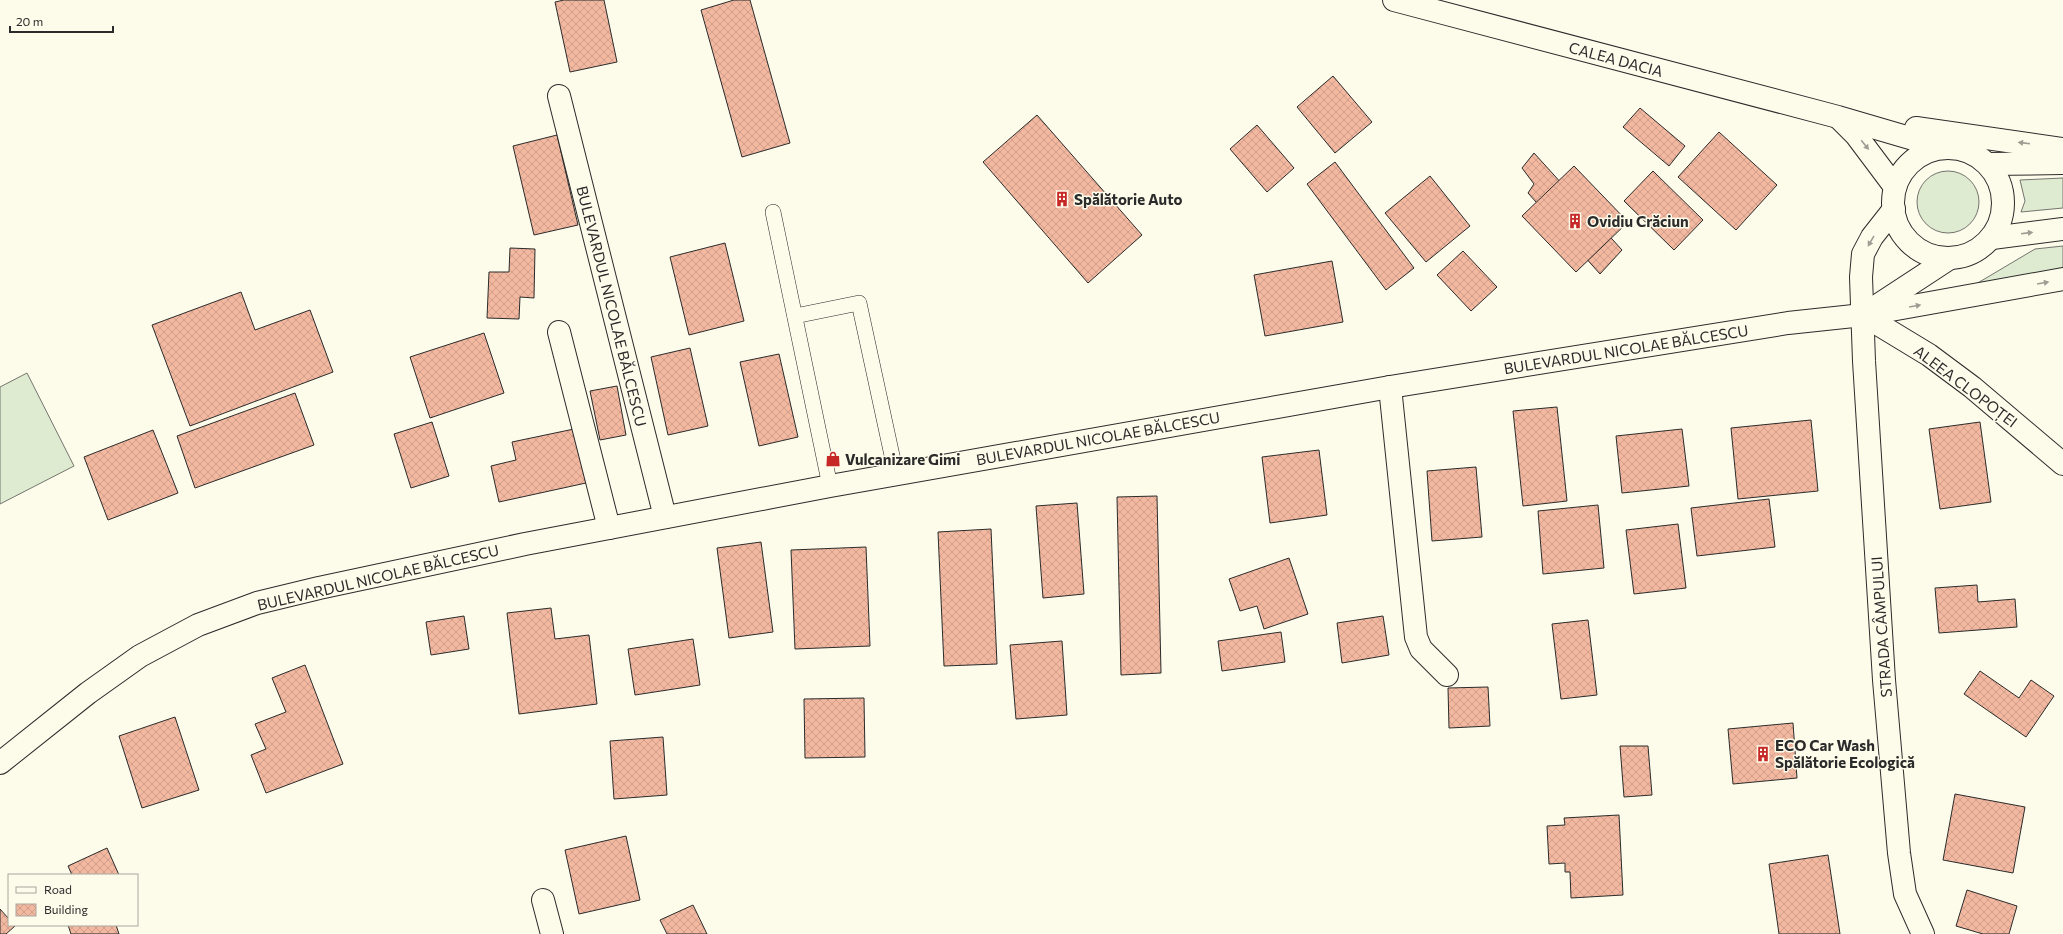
<svg xmlns="http://www.w3.org/2000/svg" width="2063" height="934" font-family="Commissioner,sans-serif">
<style>
.grass{fill:#deebd1;stroke:#74746e}
.building{fill:url(#building-cross-hatch);stroke:#2b2b2b}
.lines{fill:none;stroke-linecap:round;stroke-linejoin:round}
.service-casing{stroke:#2b2b2b;stroke-width:16}
.minor-casing{stroke:#2b2b2b;stroke-width:24}
.tertiary-casing{stroke:#2b2b2b;stroke-width:24}
.primary-casing{stroke:#2b2b2b;stroke-width:24}
.service{stroke:#fdfbea;stroke-width:15}
.minor{stroke:#fdfbea;stroke-width:22}
.tertiary{stroke:#fdfbea;stroke-width:22}
.primary{stroke:#fdfbea;stroke-width:22}
.oneway{fill:#9e9d94}
.labels{text-anchor:middle;dominant-baseline:central;stroke-width:3;stroke-linejoin:round;paint-order:stroke}
.street-label{font-size:15px;fill:#2b2b2b;stroke:#fdfbea}
.poi-label{font-size:15px;font-weight:bold;fill:#2b2b2b;stroke:#fdfbea;text-anchor:start}
</style>
<defs>
<pattern id="building-cross-hatch" width="8" height="8" patternUnits="userSpaceOnUse"><rect width="8" height="8" fill="#f2b8a0"/><path d="M0 0l8 8M0 8l8-8" fill="none" stroke="#d09e8a"/></pattern>
</defs>
<rect width="100%" height="100%" fill="#fdfbea"/>
<g class="grass">
<circle cx="1948" cy="202" r="31"/>
<polygon points="2063,178 2063,208 2021,212 2025,201 2020,180"/>
<polygon points="2063,246 2063,270 1976,284 2035,249"/>
<polygon points="27,373 74,466 0,504 0,387"/>
</g>
<g class="building">
<polygon points="564,0 604,0 617,62 570,72 555,2"/>
<polygon points="734,0 750,0 790,143 742,157 701,10"/>
<polygon points="1333,76 1372,122 1335,153 1297,107"/>
<polygon points="1640,108 1685,146 1669,166 1623,127"/>
<polygon points="1037,115 1142,235 1088,283 983,162"/>
<polygon points="1257,125 1294,168 1267,192 1230,149"/>
<polygon points="1719,132 1777,185 1736,230 1678,177"/>
<polygon points="557,135 578,225 534,235 513,146"/>
<polygon points="1534,153 1622,250 1600,274 1528,193 1534,184 1522,168"/>
<polygon points="1335,162 1414,268 1386,290 1307,184"/>
<polygon points="1574,166 1628,222 1576,272 1522,216"/>
<polygon points="1653,171 1703,220 1674,250 1624,201"/>
<polygon points="1430,176 1470,226 1426,262 1385,213"/>
<polygon points="725,243 744,321 689,335 670,257"/>
<polygon points="510,248 535,249 534,298 520,297 519,319 487,318 489,272 509,272"/>
<polygon points="1463,251 1497,287 1471,311 1437,275"/>
<polygon points="1332,261 1343,322 1265,336 1254,275"/>
<polygon points="241,292 255,330 310,310 333,372 190,426 152,325"/>
<polygon points="484,333 504,393 430,418 410,357"/>
<polygon points="690,348 708,426 668,435 651,357"/>
<polygon points="779,354 798,437 759,446 740,362"/>
<polygon points="617,386 626,435 600,440 590,391"/>
<polygon points="295,393 314,445 195,488 177,436"/>
<polygon points="1557,407 1567,501 1523,506 1513,411"/>
<polygon points="1811,420 1818,491 1738,499 1731,428"/>
<polygon points="432,422 449,476 411,488 394,434"/>
<polygon points="1980,422 1991,502 1940,509 1929,429"/>
<polygon points="574,429 586,483 499,502 491,466 516,460 512,442"/>
<polygon points="1682,429 1689,486 1622,493 1616,436"/>
<polygon points="153,430 178,493 108,520 84,457"/>
<polygon points="1319,450 1327,515 1270,523 1262,457"/>
<polygon points="1476,467 1482,537 1432,541 1427,471"/>
<polygon points="1157,496 1161,673 1121,675 1117,497"/>
<polygon points="1769,499 1775,547 1697,556 1691,508"/>
<polygon points="1077,503 1084,594 1043,598 1036,506"/>
<polygon points="1598,505 1604,568 1543,574 1538,511"/>
<polygon points="1678,524 1686,588 1634,594 1626,530"/>
<polygon points="991,529 997,664 944,666 938,532"/>
<polygon points="761,542 773,632 729,638 717,548"/>
<polygon points="866,547 870,646 795,649 791,550"/>
<polygon points="1289,558 1308,614 1264,629 1257,606 1240,611 1229,579"/>
<polygon points="1977,585 1978,602 2015,599 2017,627 1939,633 1935,588"/>
<polygon points="551,608 555,639 589,635 597,704 519,714 507,613"/>
<polygon points="464,616 469,649 431,655 426,622"/>
<polygon points="1383,616 1389,655 1342,663 1337,623"/>
<polygon points="1588,620 1597,695 1561,699 1552,624"/>
<polygon points="1281,632 1285,662 1222,671 1218,641"/>
<polygon points="693,639 700,685 635,695 628,649"/>
<polygon points="1062,641 1067,715 1016,719 1010,645"/>
<polygon points="305,665 343,764 266,793 251,755 266,749 255,724 286,712 272,678"/>
<polygon points="1980,671 2019,698 2031,680 2054,696 2026,737 1964,694"/>
<polygon points="1488,687 1490,726 1449,728 1448,688"/>
<polygon points="864,698 865,757 805,758 804,699"/>
<polygon points="175,717 199,790 142,808 119,736"/>
<polygon points="1793,723 1797,778 1733,784 1728,729"/>
<polygon points="663,737 667,795 614,799 610,741"/>
<polygon points="1620,746 1648,746 1652,795 1624,797"/>
<polygon points="1955,794 2025,807 2013,873 1943,860"/>
<polygon points="1619,815 1623,895 1571,898 1570,872 1565,872 1565,863 1549,864 1547,826 1565,825 1564,818"/>
<polygon points="626,836 640,900 579,914 565,850"/>
<polygon points="107,848 119,875 72,875 68,866"/>
<polygon points="1828,855 1840,934 1779,934 1769,864"/>
<polygon points="1967,890 2017,906 2009,934 1983,934 1956,926"/>
<polygon points="693,905 707,934 667,934 660,920"/>
<polygon points="0,909 9,919 9,925 15,926 6,934 0,934"/>
<polygon points="68,925 116,925 119,934 71,934"/>
</g>
<g class="lines">
<g class="service-casing">
<g id="service">
<polyline points="773,212 830,486"/>
<polyline points="795,316 859,303 896,474"/>
</g>
</g>
<g class="minor-casing">
<g id="minor">
<polyline points="559,96 665,517"/>
<polyline points="1863,315 1929,355 1972,387 2063,464"/>
<polyline points="559,332 609,528"/>
<polyline points="1390,387 1416,637 1421,649 1447,675"/>
<polyline points="543,900 552,934"/>
</g>
</g>
<g class="tertiary-casing">
<g id="tertiary">
<polyline points="1894,209 1872,237 1863,254 1861,277 1864,361 1884,680 1899,853 1905,894 1923,934"/>
<polyline points="0,763 88,693 140,656 198,625 257,603 319,588 525,544 830,486 1390,387 1788,323 1863,315 1950,258"/>
</g>
</g>
<g class="primary-casing">
<g id="primary">
<polyline points="1394,0 1838,117 1944,148"/>
<polyline points="1839,118 1856,135 1895,187"/>
<polyline points="1916,128 2063,149"/>
<circle cx="1948" cy="203" r="55"/>
<polyline points="1988,164 2063,163"/>
<polyline points="1992,238 2063,229"/>
<polyline points="1863,315 2063,279"/>
</g>
</g>
<use href="#service" class="service"/>
<use href="#minor" class="minor"/>
<use href="#tertiary" class="tertiary"/>
<use href="#primary" class="primary"/>
</g>
<defs><path id="oneway-solid" d="M-6-.8H1V-3.2L6.5 0L1 3.2V.8H-6Z"/></defs>
<g class="oneway">
<use href="#oneway-solid" transform="translate(2024 143) rotate(-173)"/>
<use href="#oneway-solid" transform="translate(1865 145) rotate(51)"/>
<use href="#oneway-solid" transform="translate(2027 233) rotate(-7)"/>
<use href="#oneway-solid" transform="translate(1871 241) rotate(120)"/>
<use href="#oneway-solid" transform="translate(2043 283) rotate(-10)"/>
<use href="#oneway-solid" transform="translate(1915 306) rotate(-10)"/>
</g>
<defs>
<g id="building-bare" transform="scale(1.2)"><path d="M-4-6H4V6H1V3H-1V6H-4ZM-2.5-4.3h1.7v1.8h-1.7ZM.8-4.3h1.7v1.8H.8ZM-2.5-1h1.7V.8h-1.7ZM.8-1h1.7V.8H.8Z" fill="#c62828" stroke="#fdfbea" stroke-width="2.5" paint-order="stroke"/></g>
<g id="shop-bare" transform="scale(1.2)"><path d="M-5-2.5h2.3a2.7 3.5 0 0 1 5.4 0H5L5.5 6h-11ZM-1.5-2.5h3a1.5 2.3 0 0 0-3 0Z" fill="#c62828" stroke="#fdfbea" stroke-width="2.5" paint-order="stroke"/></g>
</defs>
<g fill-rule="evenodd">
<use href="#building-bare" x="1062" y="199"/>
<use href="#building-bare" x="1575" y="221"/>
<use href="#shop-bare" x="833" y="459"/>
<use href="#building-bare" x="1763" y="754"/>
</g>
<g class="labels">
<g class="street-label">
<text transform="translate(1616 59) rotate(15)">CALEA DACIA</text>
<text transform="translate(612 306) rotate(76)">BULEVARDUL NICOLAE BĂLCESCU</text>
<text transform="translate(1626 349) rotate(-9)">BULEVARDUL NICOLAE BĂLCESCU</text>
<text transform="translate(1966 386) rotate(37)">ALEEA CLOPOȚEI</text>
<text transform="translate(1098 438) rotate(-10)">BULEVARDUL NICOLAE BĂLCESCU</text>
<text transform="translate(378 577) rotate(-13)">BULEVARDUL NICOLAE BĂLCESCU</text>
<text transform="translate(1881 627) rotate(-94)">STRADA CÂMPULUI</text>
</g>
<g class="poi-label">
<text x="1074" y="199">Spălătorie Auto</text>
<text x="1587" y="221">Ovidiu Crăciun</text>
<text x="845" y="459">Vulcanizare Gimi</text>
<text x="1775" y="745">ECO Car Wash<tspan x="1775" dy="17">Spălătorie Ecologică</tspan></text>
</g>
</g>
<rect x="8" y="874" width="130" height="52" fill="#fdfbea" stroke="#a9a89e"/>
<rect x="16" y="887" width="20" height="6" fill="#fdfbea" stroke="#a9a89e"/>
<text x="44" y="894" font-size="12" fill="#2b2b2b">Road</text>
<rect x="16" y="904" width="20" height="12" fill="url(#building-cross-hatch)" stroke="#a9a89e"/>
<text x="44" y="914" font-size="12" fill="#2b2b2b">Building</text>
<path d="M10 26v6h103v-6" fill="none" stroke="#2b2b2b" stroke-width="2"/>
<text x="16" y="26" font-size="12" fill="#2b2b2b" stroke="#fdfbea" stroke-width="3" paint-order="stroke">20 m</text>
</svg>
